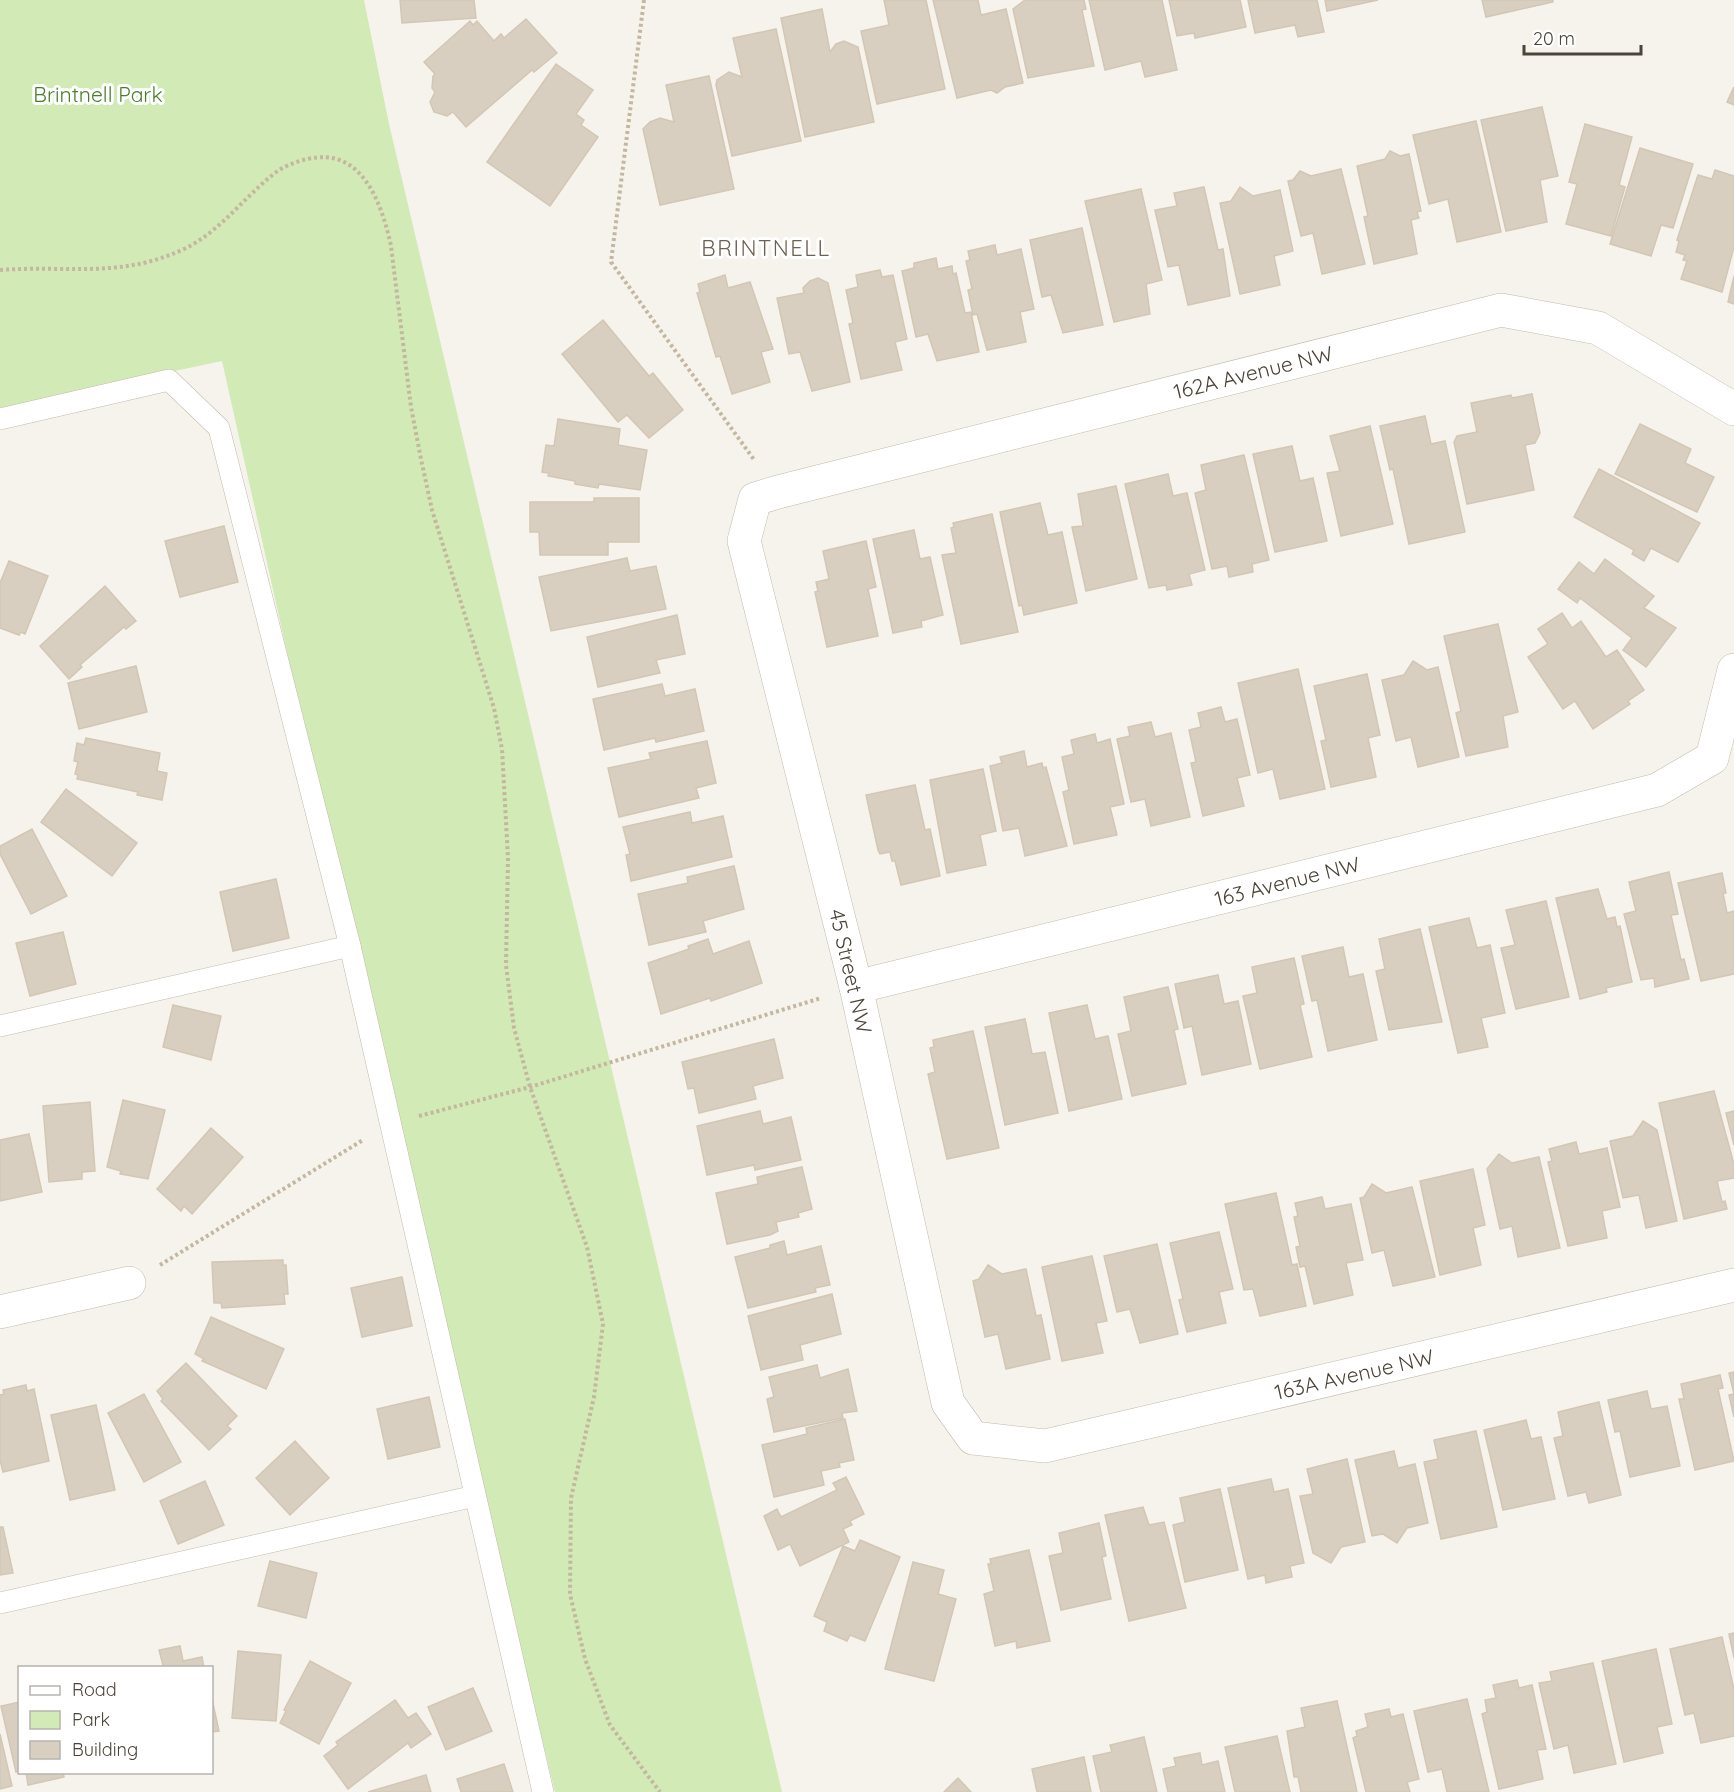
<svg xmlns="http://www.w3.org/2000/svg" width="1734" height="1792" font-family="Quicksand,sans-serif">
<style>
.green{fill:#d2eab5}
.building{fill:#d8cfc1;stroke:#d3c7b4;stroke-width:1.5}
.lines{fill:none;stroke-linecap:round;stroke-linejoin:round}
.service-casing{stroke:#c2bbae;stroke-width:22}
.minor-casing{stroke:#c2bbae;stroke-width:34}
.path{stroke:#c4b79f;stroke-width:4;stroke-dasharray:3 3;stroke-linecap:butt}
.service{stroke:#fff;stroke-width:21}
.minor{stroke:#fff;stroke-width:33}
.labels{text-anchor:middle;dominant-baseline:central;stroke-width:6;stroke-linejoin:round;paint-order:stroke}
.park-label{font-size:21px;fill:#4a7f2a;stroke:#fff}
.street-label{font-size:21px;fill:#4b4439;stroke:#fff}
.neighbourhood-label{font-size:22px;letter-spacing:1.5px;fill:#6e6250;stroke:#fff}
</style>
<rect width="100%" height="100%" fill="#f6f3ec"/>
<polygon class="green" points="0,0 364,0 389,124 782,1792 555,1792 392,1123 222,361 0,408"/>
<g class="building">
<polygon points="400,0 474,0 476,18 402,23"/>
<polygon points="884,0 926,0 945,89 877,104 861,31 889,25"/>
<polygon points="933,0 978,0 981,15 1006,9 1023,83 1005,87 997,93 991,90 957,98"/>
<polygon points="1025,0 1084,0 1086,9 1082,10 1094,66 1028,78 1013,9"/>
<polygon points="1089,0 1162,0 1177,70 1145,77 1141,61 1105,70"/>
<polygon points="1169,0 1240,0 1246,27 1195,38 1194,33 1177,36"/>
<polygon points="1248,0 1317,0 1324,32 1298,37 1295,25 1255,33"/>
<polygon points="1325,0 1378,0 1327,11"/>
<polygon points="1482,0 1553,0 1553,2 1486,17"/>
<polygon points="822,9 830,52 836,44 844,41 858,47 874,122 805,137 781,18"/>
<polygon points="526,19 557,53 534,72 532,70 466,127 453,112 447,116 434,112 430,102 435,92 432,88 433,76 435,74 424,62 470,21 473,25 477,21 494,41 501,34 504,38"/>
<polygon points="776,29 801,141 732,156 716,85 717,80 729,72 742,77 733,38"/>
<polygon points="556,64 593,90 576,114 584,120 581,125 598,137 550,206 487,162"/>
<polygon points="709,76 734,189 660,205 643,129 650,122 660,118 674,122 666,85"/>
<polygon points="1734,87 1734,105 1727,102"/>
<polygon points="1542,107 1558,176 1540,180 1547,222 1506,231 1481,120"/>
<polygon points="1476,121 1501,232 1457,242 1448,199 1429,204 1413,135"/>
<polygon points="1585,124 1632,137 1619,185 1625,187 1611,236 1566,224 1577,184 1569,182"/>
<polygon points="1640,148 1693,164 1673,228 1661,225 1651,256 1610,244"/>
<polygon points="1390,151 1400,156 1409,154 1421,211 1417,212 1419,218 1411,220 1417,254 1374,264 1364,217 1368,216 1357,166 1385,159"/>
<polygon points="1341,169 1365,264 1322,274 1313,233 1301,236 1288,181 1293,180 1300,171 1311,176"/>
<polygon points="1715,170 1734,176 1734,247 1722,292 1681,279 1687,261 1683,260 1685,255 1676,252 1679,241 1677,240 1698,175 1712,179"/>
<polygon points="1204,187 1218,250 1223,249 1230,296 1188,305 1179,265 1168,267 1155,210 1177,206 1174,193"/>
<polygon points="1240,187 1253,196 1280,190 1293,251 1274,256 1280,285 1240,294 1220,203 1231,201"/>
<polygon points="1141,189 1162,280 1146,284 1150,314 1114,322 1085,201"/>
<polygon points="1082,228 1103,325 1063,333 1051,295 1042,297 1030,240"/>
<polygon points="995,245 997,255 1021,249 1034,309 1020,312 1026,342 987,350 977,314 973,315 968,290 972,289 966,261 970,260 968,251"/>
<polygon points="936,258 938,269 952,266 953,274 956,273 965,313 971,312 979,352 937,361 928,334 916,337 902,271 914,268 914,263"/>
<polygon points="880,270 882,277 893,275 907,339 895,342 902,370 861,379 849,324 853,323 846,290 858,287 856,275"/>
<polygon points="725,275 728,288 750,282 773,349 761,352 770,382 732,394 720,356 716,357 697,293 700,292 698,284"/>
<polygon points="1734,276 1734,304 1728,302"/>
<polygon points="818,278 828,283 850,382 812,391 800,352 789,354 777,298 804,293 803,288 810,281"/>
<polygon points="603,320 649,376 653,373 683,410 649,438 627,415 618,422 562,354"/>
<polygon points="1532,394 1540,433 1535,443 1525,445 1534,490 1467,504 1454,442 1457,436 1477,432 1471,403 1511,395 1512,398"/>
<polygon points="1425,416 1431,444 1445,441 1465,532 1409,544 1393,469 1390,470 1380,426"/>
<polygon points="558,419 620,429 618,445 647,450 640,490 599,484 598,488 575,484 575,481 548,476 549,473 542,472 546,445 554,446"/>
<polygon points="1640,424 1691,449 1685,463 1714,477 1697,512 1615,474"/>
<polygon points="1370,426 1393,524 1341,536 1327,473 1340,471 1330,436"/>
<polygon points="1292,446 1300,481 1313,478 1327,541 1275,552 1253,454"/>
<polygon points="1244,455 1269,560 1252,564 1253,572 1229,577 1227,566 1212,569 1195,493 1206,490 1201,465"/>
<polygon points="1599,469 1700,523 1678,562 1651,548 1644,561 1632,554 1634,550 1574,517"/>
<polygon points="1168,474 1173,496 1187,493 1205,570 1189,574 1192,585 1167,590 1166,585 1149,588 1125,484"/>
<polygon points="1116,486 1137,579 1086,591 1072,527 1083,526 1078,494"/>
<polygon points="594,498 639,498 639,542 608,542 608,555 540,555 539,532 530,532 530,502 594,502"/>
<polygon points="1040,503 1048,535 1062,532 1077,603 1024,615 1022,605 1019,606 1000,512"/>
<polygon points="992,514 1018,632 961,644 942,555 956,553 951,528 954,527 953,523"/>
<polygon points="224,526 238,582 180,597 165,541"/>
<polygon points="914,530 920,559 930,557 943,615 921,621 922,627 893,633 873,539"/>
<polygon points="866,541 876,587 868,589 878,636 827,647 815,592 818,591 816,582 829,579 823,551"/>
<polygon points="627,558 630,571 656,566 666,609 551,631 539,577"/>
<polygon points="1605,559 1654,596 1644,608 1676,628 1646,667 1623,650 1632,638 1580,598 1577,603 1558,589 1579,562 1594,574"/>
<polygon points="9,561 48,576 25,634 21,632 19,635 0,628 0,583"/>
<polygon points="105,586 136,621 126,629 124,627 80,665 82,667 69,679 40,646"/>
<polygon points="1562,613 1572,628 1581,621 1606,657 1617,650 1644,690 1628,701 1630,704 1593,729 1575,701 1563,709 1528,657 1548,644 1538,629"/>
<polygon points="677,615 685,654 656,660 660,673 598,687 587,637"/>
<polygon points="1498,624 1518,712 1503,716 1508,747 1466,756 1456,713 1461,711 1444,636"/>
<polygon points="1413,661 1427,670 1438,667 1459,757 1418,767 1411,737 1396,741 1382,680 1404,675"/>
<polygon points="136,666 147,712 79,729 68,683"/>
<polygon points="1298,669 1325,789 1280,799 1273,769 1258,773 1238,683"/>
<polygon points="1367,674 1380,735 1368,738 1376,777 1331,787 1321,741 1326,740 1314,686"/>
<polygon points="662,684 665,696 695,689 704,731 656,742 655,738 604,750 593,699"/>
<polygon points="1221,707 1225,722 1237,719 1250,775 1237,778 1244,806 1203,816 1191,763 1196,762 1189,730 1201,727 1198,713"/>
<polygon points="1151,722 1155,737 1171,733 1190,817 1151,826 1145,799 1131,802 1117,739 1130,736 1128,727"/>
<polygon points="1095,734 1097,743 1110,739 1124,804 1110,807 1117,835 1074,844 1063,792 1069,790 1062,757 1074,754 1071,740"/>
<polygon points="86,738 160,753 157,771 167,773 162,800 137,795 138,792 77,779 78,775 75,774 78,762 74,761 77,743 84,745"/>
<polygon points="707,741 716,783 696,788 699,798 619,817 608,768 651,759 649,753"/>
<polygon points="1024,751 1027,767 1042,763 1043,768 1046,767 1067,846 1025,856 1019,828 1003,831 990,766 1002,763 1000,757"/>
<polygon points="983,769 996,831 980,835 986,865 947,873 930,780"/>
<polygon points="915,785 925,830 930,829 940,876 901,885 895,861 892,861 890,852 880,854 878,850 866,795"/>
<polygon points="66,789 137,843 112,876 41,822"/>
<polygon points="690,812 692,823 723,816 732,857 631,881 626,855 630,854 623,827"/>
<polygon points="32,829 67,896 31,914 0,854 0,846"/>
<polygon points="734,866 744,909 703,921 706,932 649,945 638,894 688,883 687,877"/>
<polygon points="1669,872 1678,914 1671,915 1681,960 1684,959 1689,979 1655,987 1654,978 1641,980 1624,914 1636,911 1629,882"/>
<polygon points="1722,873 1726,893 1723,893 1727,913 1734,911 1734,974 1701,981 1678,883"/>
<polygon points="276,879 289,938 233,951 220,892"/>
<polygon points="1598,889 1607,919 1615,917 1617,927 1620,926 1632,982 1606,988 1607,992 1580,999 1556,898"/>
<polygon points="1546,901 1569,997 1516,1009 1501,948 1515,945 1506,910"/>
<polygon points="1469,918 1477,948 1490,945 1505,1013 1481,1018 1488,1047 1458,1053 1429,927"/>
<polygon points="1420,929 1442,1022 1389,1030 1376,971 1385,969 1379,939"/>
<polygon points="63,932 76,984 30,996 16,943"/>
<polygon points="708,939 713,954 749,941 762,983 711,1001 710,998 661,1014 648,963 689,949 688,946"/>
<polygon points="1343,947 1349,977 1363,974 1377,1040 1328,1051 1317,1000 1312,1001 1302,956"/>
<polygon points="1294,958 1304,1004 1300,1005 1312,1057 1260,1069 1243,996 1257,993 1252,967"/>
<polygon points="1218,975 1224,1004 1238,1001 1251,1064 1202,1075 1192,1026 1184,1028 1175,984"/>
<polygon points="1168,987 1178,1029 1174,1030 1186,1084 1132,1096 1118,1034 1131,1031 1124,997"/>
<polygon points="173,1005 221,1016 211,1060 163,1047"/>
<polygon points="1087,1005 1095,1039 1108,1036 1122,1099 1069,1111 1049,1013"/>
<polygon points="1025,1019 1032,1054 1045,1052 1058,1113 1005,1125 985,1027"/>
<polygon points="973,1031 999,1148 947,1159 928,1074 935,1072 930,1048 934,1047 933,1040"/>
<polygon points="774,1039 783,1078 753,1086 756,1099 699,1113 694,1088 688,1089 682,1062"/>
<polygon points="1714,1091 1734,1164 1734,1178 1717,1181 1722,1202 1725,1201 1727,1209 1684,1219 1659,1103"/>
<polygon points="123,1100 165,1110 148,1179 120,1174 121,1171 107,1167"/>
<polygon points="90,1102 95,1171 82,1172 82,1179 49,1182 43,1106"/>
<polygon points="760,1111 763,1124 791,1117 801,1160 755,1170 754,1165 707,1175 697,1126"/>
<polygon points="1734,1111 1734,1145 1726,1113"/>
<polygon points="1643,1121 1657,1130 1677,1221 1646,1228 1639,1195 1623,1198 1610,1141 1633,1136"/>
<polygon points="211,1128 243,1157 192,1214 184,1206 181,1211 157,1189"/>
<polygon points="29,1134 42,1192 0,1201 0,1140"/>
<polygon points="1576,1142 1579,1154 1607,1148 1620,1207 1602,1211 1607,1238 1568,1246 1548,1162 1552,1161 1549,1149"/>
<polygon points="1499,1154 1512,1163 1539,1157 1560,1248 1518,1257 1512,1226 1500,1229 1487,1169"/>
<polygon points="802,1167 812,1209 798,1213 799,1217 776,1222 778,1231 770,1235 727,1244 716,1193 758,1184 757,1177"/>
<polygon points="1473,1169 1485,1225 1473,1228 1481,1265 1440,1275 1420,1181"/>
<polygon points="1372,1184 1386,1193 1412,1187 1435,1277 1393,1286 1384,1250 1372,1253 1360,1198 1364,1197"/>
<polygon points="1276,1193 1292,1265 1297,1264 1306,1306 1260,1316 1253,1289 1244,1290 1225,1204"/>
<polygon points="1322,1197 1325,1209 1351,1204 1363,1260 1346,1263 1353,1295 1314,1304 1305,1266 1300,1267 1296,1247 1300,1246 1294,1217 1298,1216 1295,1203"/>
<polygon points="1219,1232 1233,1289 1219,1292 1226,1323 1187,1332 1179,1300 1183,1299 1170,1243"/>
<polygon points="784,1241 787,1255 821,1246 830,1285 815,1288 816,1292 748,1308 735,1257 770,1248 770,1245"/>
<polygon points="1157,1244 1178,1334 1140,1343 1130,1309 1117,1312 1104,1256"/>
<polygon points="1092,1256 1107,1321 1096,1323 1103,1353 1062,1361 1042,1267"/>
<polygon points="283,1260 283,1265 286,1265 288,1294 284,1294 285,1304 222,1308 221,1303 214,1303 212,1262"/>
<polygon points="988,1265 1002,1274 1026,1269 1036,1316 1041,1315 1050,1359 1006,1369 998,1334 985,1337 973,1281 979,1279"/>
<polygon points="402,1277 412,1326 362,1337 351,1288"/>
<polygon points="832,1294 841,1334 800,1345 803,1360 761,1370 748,1316"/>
<polygon points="211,1317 284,1349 266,1389 202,1361 204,1359 195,1354"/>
<polygon points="186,1363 237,1416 227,1426 231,1429 209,1450 161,1401 163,1399 157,1391"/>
<polygon points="817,1365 820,1378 848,1369 857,1411 842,1413 843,1418 774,1432 767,1399 774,1397 769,1377"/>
<polygon points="1734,1372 1734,1417 1729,1395 1734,1394 1729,1373"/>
<polygon points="1720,1375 1723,1388 1718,1389 1734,1461 1695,1470 1679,1399 1684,1399 1681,1384"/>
<polygon points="26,1385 27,1391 34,1389 49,1461 3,1472 0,1460 0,1395 4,1394 3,1390"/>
<polygon points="1647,1391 1651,1409 1667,1406 1680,1466 1630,1477 1620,1431 1615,1432 1608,1400"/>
<polygon points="144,1394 181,1462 144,1482 108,1413"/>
<polygon points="429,1397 440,1447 388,1459 377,1409"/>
<polygon points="1599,1402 1621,1495 1589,1503 1586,1492 1568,1496 1554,1438 1563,1436 1558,1412"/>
<polygon points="96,1405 115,1490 70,1500 51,1415"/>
<polygon points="845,1419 854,1460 839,1463 840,1467 821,1471 824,1485 774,1497 762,1445 807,1434 806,1428"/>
<polygon points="1526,1420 1531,1439 1541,1437 1555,1499 1503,1510 1484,1430"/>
<polygon points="1476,1431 1497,1527 1441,1539 1424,1462 1438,1459 1434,1440"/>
<polygon points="295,1441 329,1478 290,1515 256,1478"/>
<polygon points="1394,1451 1398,1468 1415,1464 1428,1523 1407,1528 1397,1543 1383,1534 1372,1536 1355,1460"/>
<polygon points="1347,1459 1365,1542 1341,1547 1331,1563 1313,1553 1300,1496 1313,1494 1307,1469"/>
<polygon points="846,1477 864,1514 850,1521 852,1525 843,1529 849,1542 800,1566 790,1544 778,1550 764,1516 777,1509 781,1517 837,1490 833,1483"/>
<polygon points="1271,1479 1274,1492 1288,1489 1304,1563 1290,1566 1292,1577 1266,1583 1265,1575 1248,1579 1228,1488"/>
<polygon points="205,1481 224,1525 178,1544 160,1501"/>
<polygon points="1220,1489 1238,1570 1185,1582 1173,1525 1185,1522 1180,1498"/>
<polygon points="1143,1507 1149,1525 1164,1522 1186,1608 1129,1621 1105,1515"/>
<polygon points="1099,1523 1106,1556 1102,1557 1111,1599 1061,1610 1049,1556 1063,1553 1059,1533"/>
<polygon points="0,1527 3,1527 13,1573 0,1575"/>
<polygon points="860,1540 900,1557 865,1641 850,1635 847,1641 824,1631 827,1622 814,1616 843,1546 855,1551"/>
<polygon points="1029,1550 1050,1641 1017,1648 1016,1641 995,1646 984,1594 994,1591 988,1564 991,1564 990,1559"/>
<polygon points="270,1561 317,1573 306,1618 258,1606"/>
<polygon points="913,1562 944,1570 938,1594 956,1599 934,1681 885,1669"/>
<polygon points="1734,1633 1734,1658 1729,1634"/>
<polygon points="1722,1637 1734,1689 1734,1736 1701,1743 1694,1713 1685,1715 1670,1649"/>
<polygon points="180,1646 183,1661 202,1657 204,1668 159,1668 163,1665 159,1650"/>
<polygon points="1656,1649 1672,1724 1657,1727 1663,1753 1624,1762 1602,1661"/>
<polygon points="238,1651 281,1655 276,1721 232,1718"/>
<polygon points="310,1661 351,1683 319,1744 280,1723 286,1711 284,1710"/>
<polygon points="1593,1663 1616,1764 1574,1773 1568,1745 1554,1749 1539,1683 1552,1681 1550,1672"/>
<polygon points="1517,1680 1519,1688 1532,1685 1546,1749 1537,1750 1543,1779 1499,1789 1482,1714 1487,1712 1485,1700 1496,1698 1493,1685"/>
<polygon points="473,1688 492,1731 446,1750 428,1707"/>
<polygon points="212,1699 219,1731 212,1732"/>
<polygon points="1467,1699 1489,1792 1447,1792 1442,1769 1428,1772 1414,1711"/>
<polygon points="395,1700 408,1718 416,1713 431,1734 411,1748 408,1743 348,1789 324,1756 338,1745 336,1742"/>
<polygon points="1337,1701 1357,1792 1301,1792 1298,1777 1294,1777 1287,1731 1305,1727 1301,1708"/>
<polygon points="20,1702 20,1771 16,1772 1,1706"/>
<polygon points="1389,1709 1391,1717 1403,1714 1419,1779 1407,1782 1410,1792 1366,1792 1353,1738 1357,1736 1356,1731 1368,1727 1365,1714"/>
<polygon points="0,1734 12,1786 0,1789"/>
<polygon points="1277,1736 1290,1792 1235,1792 1225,1747"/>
<polygon points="1144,1737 1157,1792 1101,1792 1093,1756 1112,1752 1110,1745"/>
<polygon points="1200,1753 1202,1765 1218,1761 1225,1792 1168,1792 1163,1769 1176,1766 1174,1758"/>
<polygon points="1084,1757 1091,1792 1037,1792 1032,1769"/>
<polygon points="504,1764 513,1792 461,1792 457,1779"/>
<polygon points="26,1772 63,1772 64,1777 28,1785"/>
<polygon points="426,1775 431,1792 368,1792"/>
<polygon points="958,1778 971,1792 944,1792"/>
</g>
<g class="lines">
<g class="service-casing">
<g id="service">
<polyline points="0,419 169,380 219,428 350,946 543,1792"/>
<polyline points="0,1026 350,946"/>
<polyline points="0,1603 475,1496"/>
</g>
</g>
<g class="minor-casing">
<g id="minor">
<polyline points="1734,409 1598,328 1501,310 778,492 755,499 744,541 856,987 948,1403 973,1438 1045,1446 1734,1285"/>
<polyline points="856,987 1657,790 1712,758 1734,670"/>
<polyline points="0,1312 129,1283"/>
</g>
</g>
<g class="path">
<polyline points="644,0 611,262 755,461"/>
<path d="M0 270C66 265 120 279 184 249 221 231 243 198 275 173 284 166 297 161 308 159 362 146 382 204 391 246L411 407 421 459 432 510 494 708 502 749 508 858 506 965 514 1028 530 1087 587 1247 603 1324 594 1397 571 1498 570 1594 585 1659 610 1725 660 1792"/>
<polyline points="419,1116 530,1087 821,998"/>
<polyline points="160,1265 363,1140"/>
</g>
<use href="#service" class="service"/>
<use href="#minor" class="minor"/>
</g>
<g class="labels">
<g class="park-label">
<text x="98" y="94">Brintnell Park</text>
</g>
<g class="street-label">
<text transform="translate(1253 372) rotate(-14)">162A Avenue NW</text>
<text transform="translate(1287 881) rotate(-14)">163 Avenue NW</text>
<text transform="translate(851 971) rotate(77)">45 Street NW</text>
<text transform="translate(1354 1374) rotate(-13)">163A Avenue NW</text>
</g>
<g class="neighbourhood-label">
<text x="766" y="248">BRINTNELL</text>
</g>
</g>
<rect x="18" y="1666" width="195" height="108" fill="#ffffff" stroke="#b7b4b0" stroke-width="1.5"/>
<rect x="30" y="1686" width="30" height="9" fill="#ffffff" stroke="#b7b4b0" stroke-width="1.5"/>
<text x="72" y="1696" font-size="18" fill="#4b4439">Road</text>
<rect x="30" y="1711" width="30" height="18" fill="#d2eab5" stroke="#b7b4b0" stroke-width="1.5"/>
<text x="72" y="1726" font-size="18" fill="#4b4439">Park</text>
<rect x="30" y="1741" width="30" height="18" fill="#d8cfc1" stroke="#b7b4b0" stroke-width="1.5"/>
<text x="72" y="1756" font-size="18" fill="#4b4439">Building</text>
<path d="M1524 45v9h117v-9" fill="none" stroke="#4b4439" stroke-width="3"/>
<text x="1533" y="45" font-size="18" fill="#4b4439" stroke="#ffffff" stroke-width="4.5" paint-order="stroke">20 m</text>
</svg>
